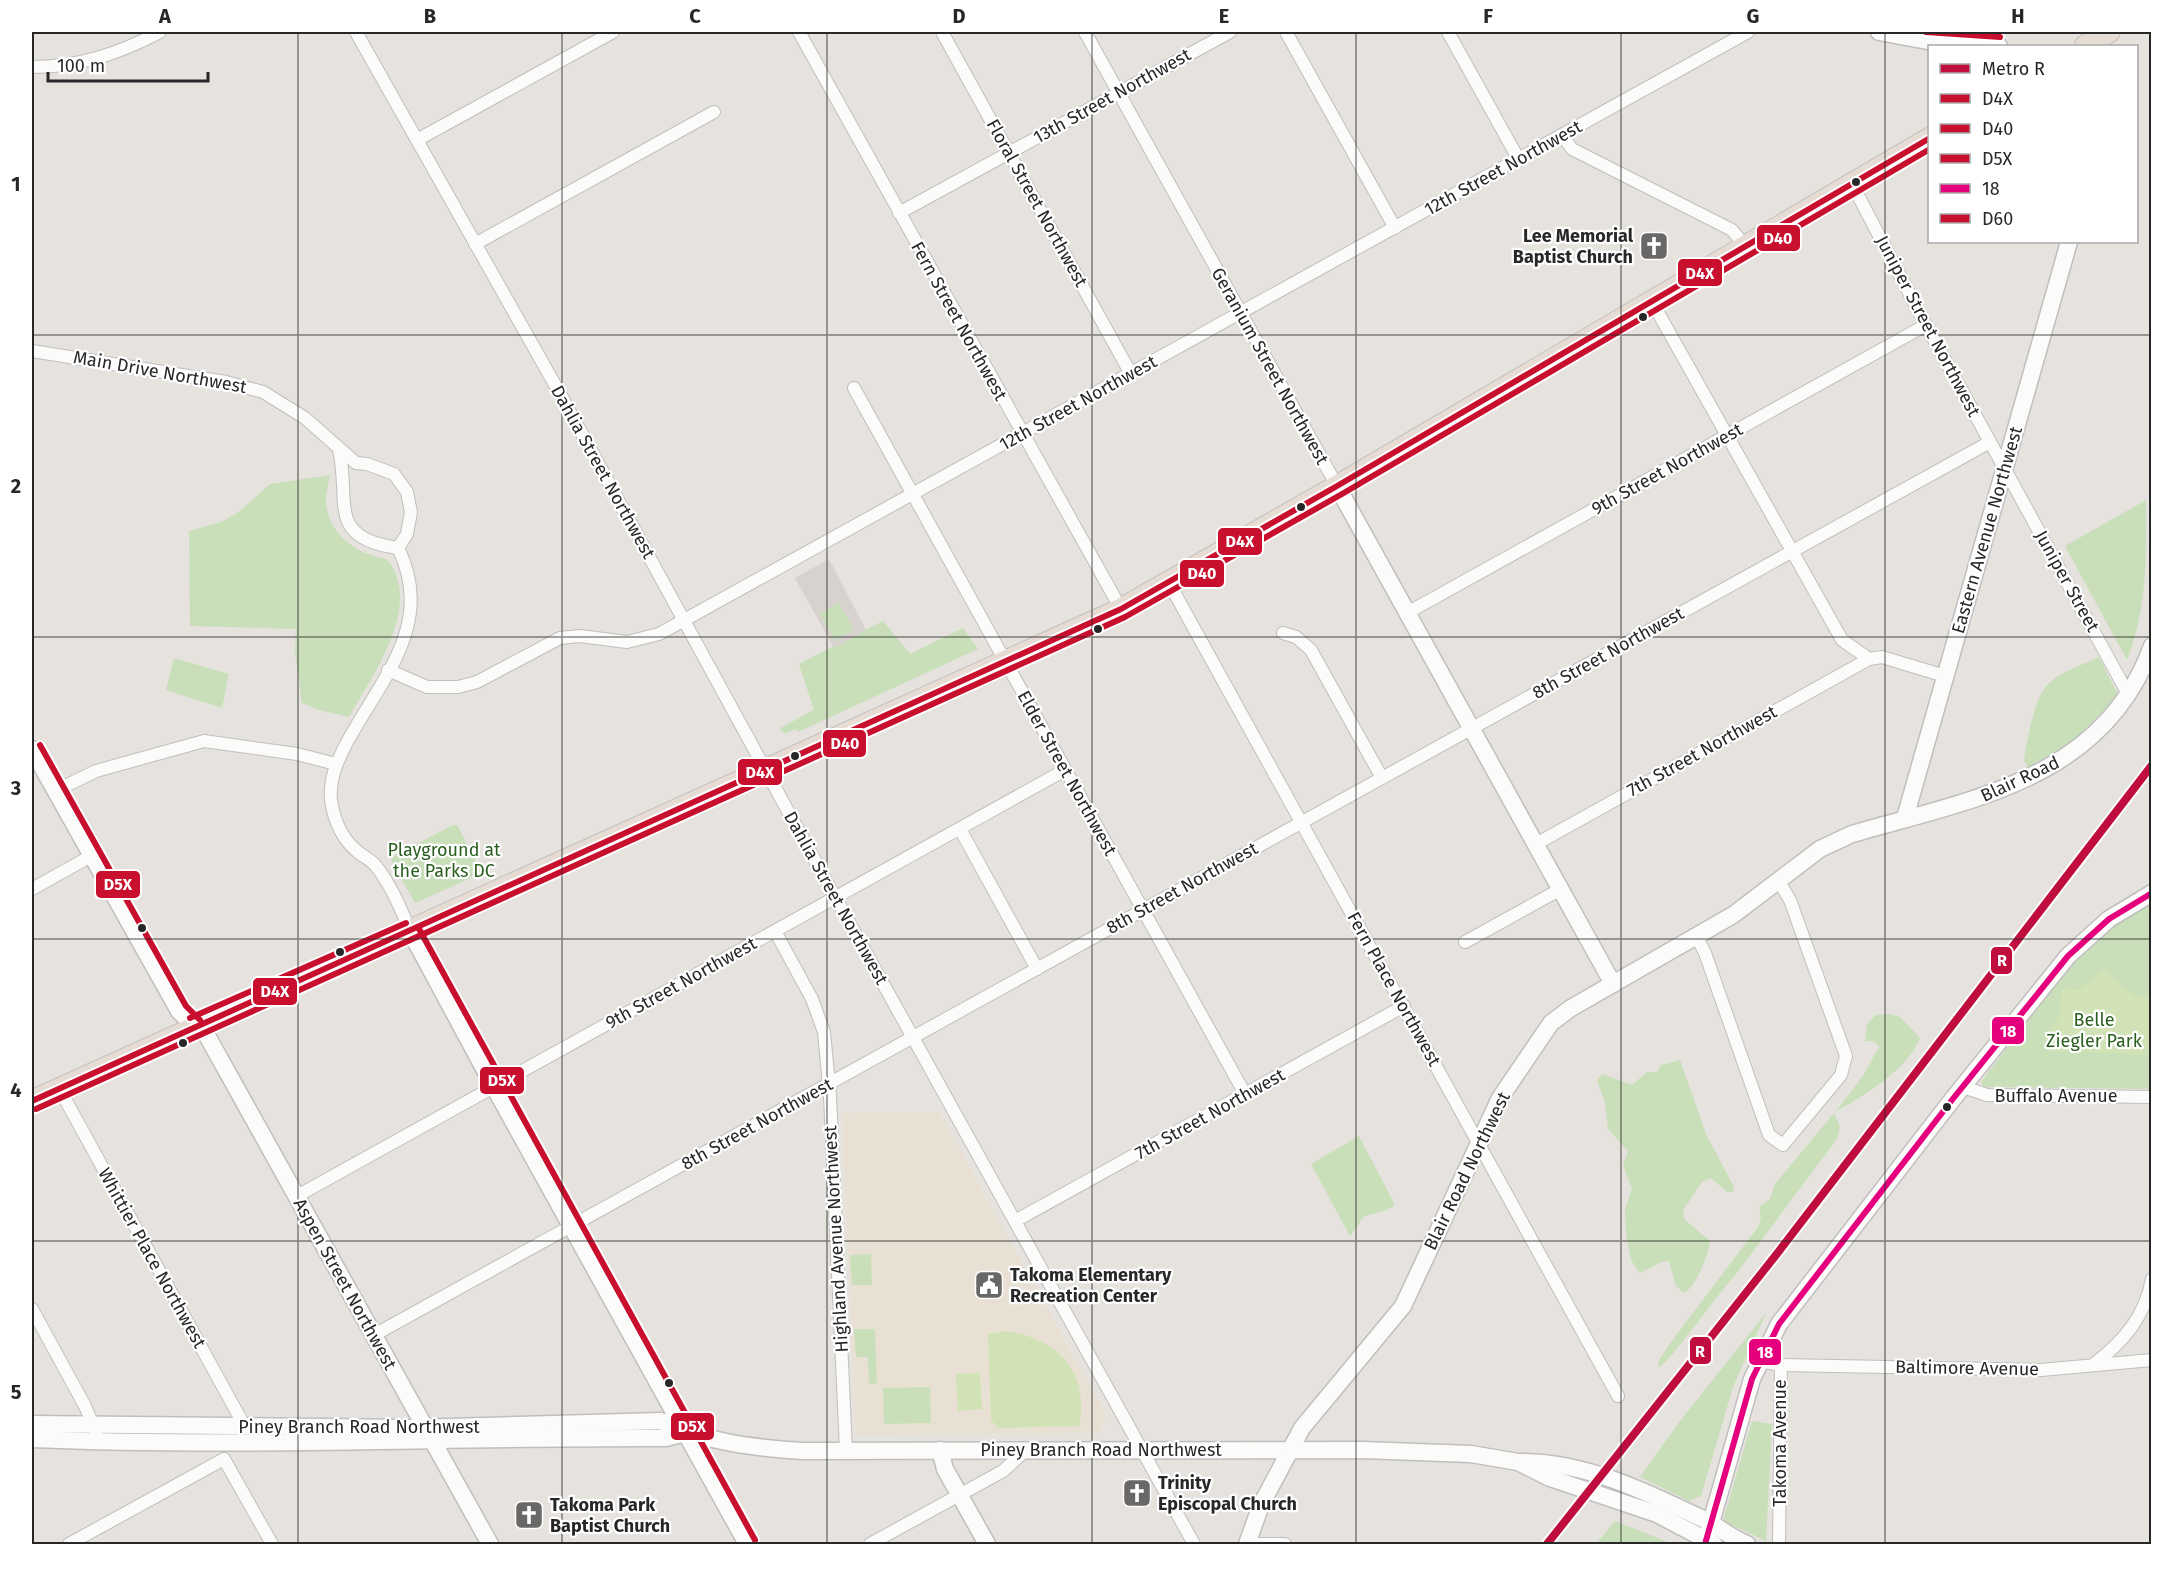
<svg xmlns="http://www.w3.org/2000/svg" width="2183" height="1576" font-family="'Fira Sans',sans-serif">
<style>
.education{fill:#e8e1d3}
.green{fill:#c8dfb9}
.pitch{fill:#d1e3b6}
.plaza{fill:#d6d2cd;fill-rule:evenodd}
.lines{fill:none;stroke-linecap:round;stroke-linejoin:round}
.street-casing{stroke:#c0bebf;stroke-width:14}
.secondary-casing{stroke:#c0bebf;stroke-width:19}
.highway-casing{stroke:#c3c1c0;stroke-width:23}
.street{stroke:#fbfbfa;stroke-width:12}
.secondary{stroke:#fbfbfa;stroke-width:16}
.highway{stroke:#e6dcd3;stroke-width:21}
.bus-1-casing{stroke:#fff;stroke-width:10}
.bus-2-casing{stroke:#fff;stroke-width:10}
.bus-3-casing{stroke:#fff;stroke-width:10}
.bus-4-casing{stroke:#fff;stroke-width:10}
.bus-5-casing{stroke:#fff;stroke-width:10}
.bus-1{stroke:#c8102e;stroke-width:6}
.bus-2{stroke:#c8102e;stroke-width:6}
.bus-3{stroke:#c8102e;stroke-width:6}
.bus-4{stroke:#e5007d;stroke-width:6}
.bus-5{stroke:#c8102e;stroke-width:6}
.metro-1-casing{stroke:#fff;stroke-width:12}
.metro-1{stroke:#bf0d3e;stroke-width:8}
.grid{fill:none;stroke:#272727;stroke-width:1.5;stroke-opacity:0.55}
.bus-dot{fill:#272727;stroke:#fff;stroke-width:2}
.labels{text-anchor:middle;dominant-baseline:central;stroke-width:4.5;stroke-linejoin:round;paint-order:stroke}
.street-label{font-size:18px;fill:#272727;stroke:#fff}
.poi-label{font-size:18px;font-weight:bold;fill:#272727;stroke:#fff;text-anchor:start}
.park-label{font-size:18px;fill:#2a5e1e;stroke:#fff}
.line-badge{stroke:#fff;stroke-width:2}
.badge-label{font-size:16px;text-anchor:middle;font-weight:bold;fill:#fff}
.neatline{fill:none;stroke:#272727;stroke-width:2}
.grid-label{font-size:20px;text-anchor:middle;font-weight:bold;fill:#272727}
</style>
<rect width="100%" height="100%" fill="#e6e2de"/>
<polygon class="education" points="939,1112 1107,1417 1098,1433 856,1435 842,1113"/>
<g class="green">
<path d="M330 475C329 484 325 495 326 504 330 536 357 554 387 559 424 606 373 674 349 717L319 710 302 703 295 651 296 629 190 626 189 531 221 522 239 512 270 484Z"/>
<path d="M2146 500C2146 555 2148 607 2127 660L2065 546Z"/>
<polygon points="839,602 854,630 834,641 819,613"/>
<polygon points="883,621 910,654 963,628 978,649 798,732 796,729 784,734 780,728 814,710 799,664"/>
<path d="M2099 657 2117 693 2116 699 2061 753 2029 768 2024 761C2026 742 2035 695 2049 683 2062 671 2083 665 2099 657Z"/>
<polygon points="174,658 229,674 222,708 166,690"/>
<polygon points="453,825 457,825 482,873 415,903 390,858"/>
<path d="M2151 904V1089L1984 1087 1981 1082C2026 1025 2083 933 2151 904Z"/>
<path d="M1890 1014 1900 1017 1920 1038C1908 1069 1864 1096 1835 1112 1845 1100 1853 1089 1862 1077 1869 1068 1872 1056 1880 1047L1874 1041H1865L1867 1025 1875 1015Z"/>
<path d="M1680 1060 1706 1134 1734 1187 1733 1192H1727L1711 1178 1702 1182 1683 1210 1684 1219 1710 1241C1708 1255 1697 1286 1684 1293L1676 1286 1669 1261 1662 1262 1640 1273 1631 1260 1626 1235 1625 1209 1632 1189 1623 1165 1628 1151 1608 1129 1605 1103 1597 1080 1602 1074 1632 1085 1647 1072H1657L1661 1065Z"/>
<path d="M1834 1113 1840 1126 1837 1139 1733 1278C1719 1292 1668 1365 1658 1368L1659 1360 1671 1342 1758 1227 1761 1218 1759 1207 1770 1199 1775 1184Z"/>
<polygon points="1359,1136 1395,1205 1384,1211 1364,1216 1350,1236 1311,1164"/>
<polygon points="871,1254 872,1285 852,1285 850,1255"/>
<polygon points="1766,1313 1733,1387 1701,1496 1689,1501 1640,1477 1680,1421"/>
<polygon points="854,1329 875,1329 877,1384 869,1384 868,1357 856,1357"/>
<polygon points="930,1387 931,1423 884,1424 883,1388"/>
<polygon points="1752,1421 1772,1424 1766,1541 1723,1521"/>
<polygon points="1615,1521 1673,1544 1596,1544"/>
</g>
<g class="pitch">
<polygon points="2102,969 2135,996 2151,997 2152,1051 2149,1055 2050,1051 2044,1039 2059,1018 2062,989 2079,990"/>
<path d="M1005 1331C1057 1338 1090 1371 1079 1426L998 1428 991 1420 988 1334Z"/>
<polygon points="980,1373 982,1409 958,1411 956,1374"/>
</g>
<path class="plaza" d="M829 559 866 630 834 648 795 578ZM839 603 854 630 834 640 820 613Z"/>
<g class="lines">
<g class="street-casing">
<g id="street">
<polyline points="356,32 563,399 830,888 1194,1544"/>
<polyline points="799,32 1121,609"/>
<polyline points="942,32 1131,374"/>
<polyline points="1085,32 1337,486"/>
<polyline points="1286,32 1395,228"/>
<polyline points="1448,32 1519,160"/>
<path d="M32 67C78 67 118 54 160 32"/>
<polyline points="1562,135 1572,149 1732,230 1745,246"/>
<polyline points="417,140 613,32"/>
<polyline points="1852,184 1926,325 2128,694"/>
<polyline points="899,213 1230,32"/>
<polyline points="475,244 714,112"/>
<polyline points="1651,300 1842,640 1869,659 1882,657 1945,676"/>
<polyline points="32,351 226,382 263,392 305,418 356,463 367,464 394,474 407,492 411,512 407,534 398,548"/>
<polyline points="854,388 1245,1094"/>
<path d="M339 450C351 501 325 538 398 548"/>
<path d="M398 548C436 624 381 679 346 744 337 762 329 779 331 800 334 821 342 839 358 852 364 857 371 860 376 866 391 885 401 909 410 931"/>
<polyline points="1169,583 1618,1396"/>
<polyline points="1407,613 1926,325"/>
<polyline points="1283,633 1296,637 1311,650 1382,778"/>
<polyline points="388,670 427,687 458,687 477,682 560,638 580,636 627,642 659,634 1748,32"/>
<polyline points="55,791 96,771 204,741 297,754 336,764"/>
<polyline points="960,829 1037,969"/>
<polyline points="1536,844 1869,659"/>
<polyline points="32,889 91,856"/>
<polyline points="775,931 812,999 824,1032 830,1096 846,1451"/>
<polyline points="1696,936 1705,953 1769,1135 1783,1145 1841,1075 1846,1056 1790,900 1778,880"/>
<polyline points="1465,942 1561,889"/>
<polyline points="1963,1087 1987,1095 2152,1097"/>
<polyline points="59,1088 245,1427"/>
<polyline points="297,1196 1065,770"/>
<polyline points="1015,1221 1404,1006"/>
<polyline points="32,1309 85,1406 96,1432"/>
<polyline points="374,1335 1990,442"/>
<polyline points="1760,1361 1781,1365 1779,1544"/>
<polyline points="1781,1365 2041,1370 2152,1360"/>
<path d="M2093 1365C2123 1342 2145 1317 2152 1279"/>
<polyline points="69,1544 224,1459 272,1544"/>
<polyline points="870,1544 1003,1471 1026,1450"/>
<polyline points="1247,1544 1285,1544"/>
</g>
</g>
<g class="secondary-casing">
<g id="secondary">
<polyline points="1879,32 1933,42 1999,46"/>
<polyline points="1337,486 1613,984"/>
<polyline points="32,749 179,1011 194,1026"/>
<polyline points="1905,818 2069,242"/>
<polyline points="410,931 488,1076 747,1544"/>
<polyline points="200,1023 490,1544"/>
<path d="M32 1424 413 1428 661 1421C704 1442 755 1448 803 1451L1363 1450 1471 1454 1518 1462 1550 1478 1657 1514 1714 1544"/>
<path d="M32 1439C243 1448 455 1437 666 1438L685 1433"/>
<polyline points="940,1450 945,1469 987,1544"/>
<path d="M1522 1462C1587 1462 1649 1493 1707 1521 1721 1528 1732 1539 1747 1544"/>
<path d="M1247 1544 1261 1505 1302 1428 1403 1306 1500 1098 1551 1023 1571 1008 1733 915 1820 849 1852 834C1972 799 2103 780 2152 646"/>
<polyline points="1705,1544 1752,1379 1779,1324 1952,1100 2068,956 2109,919 2152,893"/>
</g>
</g>
<g class="highway-casing">
<g id="highway">
<polyline points="2085,46 2109,32"/>
<polyline points="32,1101 1121,609 1337,486 1930,138"/>
</g>
</g>
<use href="#street" class="street"/>
<use href="#secondary" class="secondary"/>
<use href="#highway" class="highway"/>
<g class="bus-1-casing">
<polyline id="bus-1" points="32,1101 1121,609 1337,486 1930,138"/>
</g>
<g class="bus-2-casing">
<polyline id="bus-2" points="36,1109 1125,617 1342,494 1930,149"/>
</g>
<g class="bus-3-casing">
<g id="bus-3">
<polyline points="40,745 186,1006 200,1020"/>
<polyline points="418,927 755,1540"/>
<polyline points="190,1018 406,923"/>
</g>
</g>
<g class="bus-4-casing">
<polyline id="bus-4" points="1705,1544 1752,1379 1779,1324 1952,1100 2068,956 2109,919 2152,893"/>
</g>
<g class="bus-5-casing">
<polyline id="bus-5" points="1926,32 2000,37"/>
</g>
<use href="#bus-1" class="bus-1"/>
<use href="#bus-2" class="bus-2"/>
<use href="#bus-3" class="bus-3"/>
<use href="#bus-4" class="bus-4"/>
<use href="#bus-5" class="bus-5"/>
<g class="metro-1-casing">
<polyline id="metro-1" points="1547,1544 1776,1255 2152,765"/>
</g>
<use href="#metro-1" class="metro-1"/>
</g>
<path class="grid" d="M298 32V1544M562 32V1544M827 32V1544M1092 32V1544M1356 32V1544M1621 32V1544M1885 32V1544M32 335H2152M32 637H2152M32 939H2152M32 1241H2152"/>
<defs>
<g id="church-square" transform="scale(1.5)"><rect x="-9" y="-9" width="18" height="18" rx="4" fill="#6a6867" stroke="#fff"/><path d="M-1.2-6h2.4v3.5h3.3v2.4h-3.3V6h-2.4V-.1h-3.3v-2.4h3.3Z" fill="#fff"/></g>
<g id="civic-square" transform="scale(1.5)"><rect x="-9" y="-9" width="18" height="18" rx="4" fill="#6a6867" stroke="#fff"/><path d="M-.6-6.5H3V-4.5H.6V-3L4-1V1h2V6H-6V1h2V-1L-.6-3ZM-1.2 2.5V6h2.4V2.5Z" fill="#fff"/></g>
</defs>
<g fill-rule="evenodd">
<use href="#church-square" x="1654" y="246"/>
<use href="#civic-square" x="989" y="1285"/>
<use href="#church-square" x="1137" y="1493"/>
<use href="#church-square" x="529" y="1515"/>
</g>
<g class="bus-dot">
<circle cx="1856" cy="182" r="5"/>
<circle cx="1643" cy="317" r="5"/>
<circle cx="1301" cy="507" r="5"/>
<circle cx="1098" cy="629" r="5"/>
<circle cx="795" cy="756" r="5"/>
<circle cx="142" cy="928" r="5"/>
<circle cx="340" cy="952" r="5"/>
<circle cx="183" cy="1043" r="5"/>
<circle cx="1947" cy="1107" r="5"/>
<circle cx="669" cy="1383" r="5"/>
</g>
<g class="labels">
<g class="street-label">
<text transform="translate(1112 96) rotate(-29)">13th Street Northwest</text>
<text transform="translate(1503 168) rotate(-29)">12th Street Northwest</text>
<text transform="translate(1037 203) rotate(61)">Floral Street Northwest</text>
<text transform="translate(959 321) rotate(61)">Fern Street Northwest</text>
<text transform="translate(1928 326) rotate(62)">Juniper Street Northwest</text>
<text transform="translate(1270 366) rotate(61)">Geranium Street Northwest</text>
<text transform="translate(160 372) rotate(10)">Main Drive Northwest</text>
<text transform="translate(1078 403) rotate(-29)">12th Street Northwest</text>
<text transform="translate(1667 469) rotate(-29)">9th Street Northwest</text>
<text transform="translate(603 472) rotate(61)">Dahlia Street Northwest</text>
<text transform="translate(1987 530) rotate(-74)">Eastern Avenue Northwest</text>
<text transform="translate(2067 581) rotate(61)">Juniper Street</text>
<text transform="translate(1608 653) rotate(-29)">8th Street Northwest</text>
<text transform="translate(1702 751) rotate(-29)">7th Street Northwest</text>
<text transform="translate(1067 773) rotate(61)">Elder Street Northwest</text>
<text transform="translate(2020 779) rotate(-25)">Blair Road</text>
<text transform="translate(1182 888) rotate(-29)">8th Street Northwest</text>
<text transform="translate(836 898) rotate(61)">Dahlia Street Northwest</text>
<text transform="translate(681 983) rotate(-29)">9th Street Northwest</text>
<text transform="translate(1394 989) rotate(61)">Fern Place Northwest</text>
<text x="2056" y="1096">Buffalo Avenue</text>
<text transform="translate(1210 1114) rotate(-29)">7th Street Northwest</text>
<text transform="translate(757 1124) rotate(-29)">8th Street Northwest</text>
<text transform="translate(1467 1171) rotate(-64)">Blair Road Northwest</text>
<text transform="translate(836 1239) rotate(-93)">Highland Avenue Northwest</text>
<text transform="translate(152 1258) rotate(61)">Whittier Place Northwest</text>
<text transform="translate(345 1284) rotate(61)">Aspen Street Northwest</text>
<text transform="translate(1967 1368) rotate(1)">Baltimore Avenue</text>
<text x="359" y="1427">Piney Branch Road Northwest</text>
<text transform="translate(1780 1443) rotate(-90)">Takoma Avenue</text>
<text x="1101" y="1450">Piney Branch Road Northwest</text>
</g>
<g class="poi-label">
<text x="1633" y="236" text-anchor="end">Lee Memorial<tspan x="1633" dy="21">Baptist Church</tspan></text>
<text x="1010" y="1275">Takoma Elementary<tspan x="1010" dy="21">Recreation Center</tspan></text>
<text x="1158" y="1483">Trinity<tspan x="1158" dy="21">Episcopal Church</tspan></text>
<text x="550" y="1505">Takoma Park<tspan x="550" dy="21">Baptist Church</tspan></text>
</g>
<g class="park-label">
<text x="444" y="850">Playground at<tspan x="444" dy="21">the Parks DC</tspan></text>
<text x="2094" y="1020">Belle<tspan x="2094" dy="21">Ziegler Park</tspan></text>
</g>
</g>
<g class="line-badge">
<rect x="1756" y="224" width="45" height="28" rx="6" fill="#c8102e"/>
<rect x="1677" y="258" width="46" height="29" rx="6" fill="#c8102e"/>
<rect x="1217" y="527" width="46" height="29" rx="6" fill="#c8102e"/>
<rect x="1179" y="559" width="46" height="29" rx="6" fill="#c8102e"/>
<rect x="822" y="729" width="45" height="29" rx="6" fill="#c8102e"/>
<rect x="737" y="758" width="46" height="28" rx="6" fill="#c8102e"/>
<rect x="95" y="870" width="46" height="29" rx="6" fill="#c8102e"/>
<rect x="1990" y="946" width="23" height="29" rx="6" fill="#bf0d3e"/>
<rect x="252" y="977" width="46" height="29" rx="6" fill="#c8102e"/>
<rect x="1991" y="1016" width="34" height="29" rx="6" fill="#e5007d"/>
<rect x="479" y="1066" width="46" height="29" rx="6" fill="#c8102e"/>
<rect x="1689" y="1336" width="23" height="29" rx="6" fill="#bf0d3e"/>
<rect x="1748" y="1338" width="34" height="28" rx="6" fill="#e5007d"/>
<rect x="670" y="1412" width="45" height="29" rx="6" fill="#c8102e"/>
</g>
<g class="badge-label">
<text x="1778" y="244">D40</text>
<text x="1700" y="279">D4X</text>
<text x="1240" y="547">D4X</text>
<text x="1202" y="579">D40</text>
<text x="845" y="749">D40</text>
<text x="760" y="778">D4X</text>
<text x="118" y="890">D5X</text>
<text x="2002" y="966">R</text>
<text x="275" y="997">D4X</text>
<text x="2008" y="1037">18</text>
<text x="502" y="1086">D5X</text>
<text x="1700" y="1357">R</text>
<text x="1765" y="1358">18</text>
<text x="692" y="1432">D5X</text>
</g>
<rect width="2183" height="1576" fill="none" stroke="#ffffff" stroke-width="66"/>
<rect x="1928" y="45" width="210" height="198" fill="#ffffff" stroke="#a9a9a9" stroke-width="1.5"/>
<rect x="1940" y="64" width="30" height="9" fill="#bf0d3e" stroke="#a9a9a9" stroke-width="1.5"/>
<text x="1982" y="75" font-size="18" fill="#272727">Metro R</text>
<rect x="1940" y="94" width="30" height="9" fill="#c8102e" stroke="#a9a9a9" stroke-width="1.5"/>
<text x="1982" y="105" font-size="18" fill="#272727">D4X</text>
<rect x="1940" y="124" width="30" height="9" fill="#c8102e" stroke="#a9a9a9" stroke-width="1.5"/>
<text x="1982" y="135" font-size="18" fill="#272727">D40</text>
<rect x="1940" y="154" width="30" height="9" fill="#c8102e" stroke="#a9a9a9" stroke-width="1.5"/>
<text x="1982" y="165" font-size="18" fill="#272727">D5X</text>
<rect x="1940" y="184" width="30" height="9" fill="#e5007d" stroke="#a9a9a9" stroke-width="1.5"/>
<text x="1982" y="195" font-size="18" fill="#272727">18</text>
<rect x="1940" y="214" width="30" height="9" fill="#c8102e" stroke="#a9a9a9" stroke-width="1.5"/>
<text x="1982" y="225" font-size="18" fill="#272727">D60</text>
<path d="M48 72v9h160v-9" fill="none" stroke="#272727" stroke-width="3"/>
<text x="57" y="72" font-size="18" fill="#272727" stroke="#ffffff" stroke-width="4.5" paint-order="stroke">100 m</text>
<rect x="33" y="33" width="2117" height="1510" class="neatline"/>
<g class="grid-label">
<text x="165" y="23">A</text>
<text x="430" y="23">B</text>
<text x="695" y="23">C</text>
<text x="959" y="23">D</text>
<text x="1224" y="23">E</text>
<text x="1488" y="23">F</text>
<text x="1753" y="23">G</text>
<text x="2018" y="23">H</text>
<text x="16" y="191">1</text>
<text x="16" y="493">2</text>
<text x="16" y="795">3</text>
<text x="16" y="1097">4</text>
<text x="16" y="1399">5</text>
</g>
</svg>
